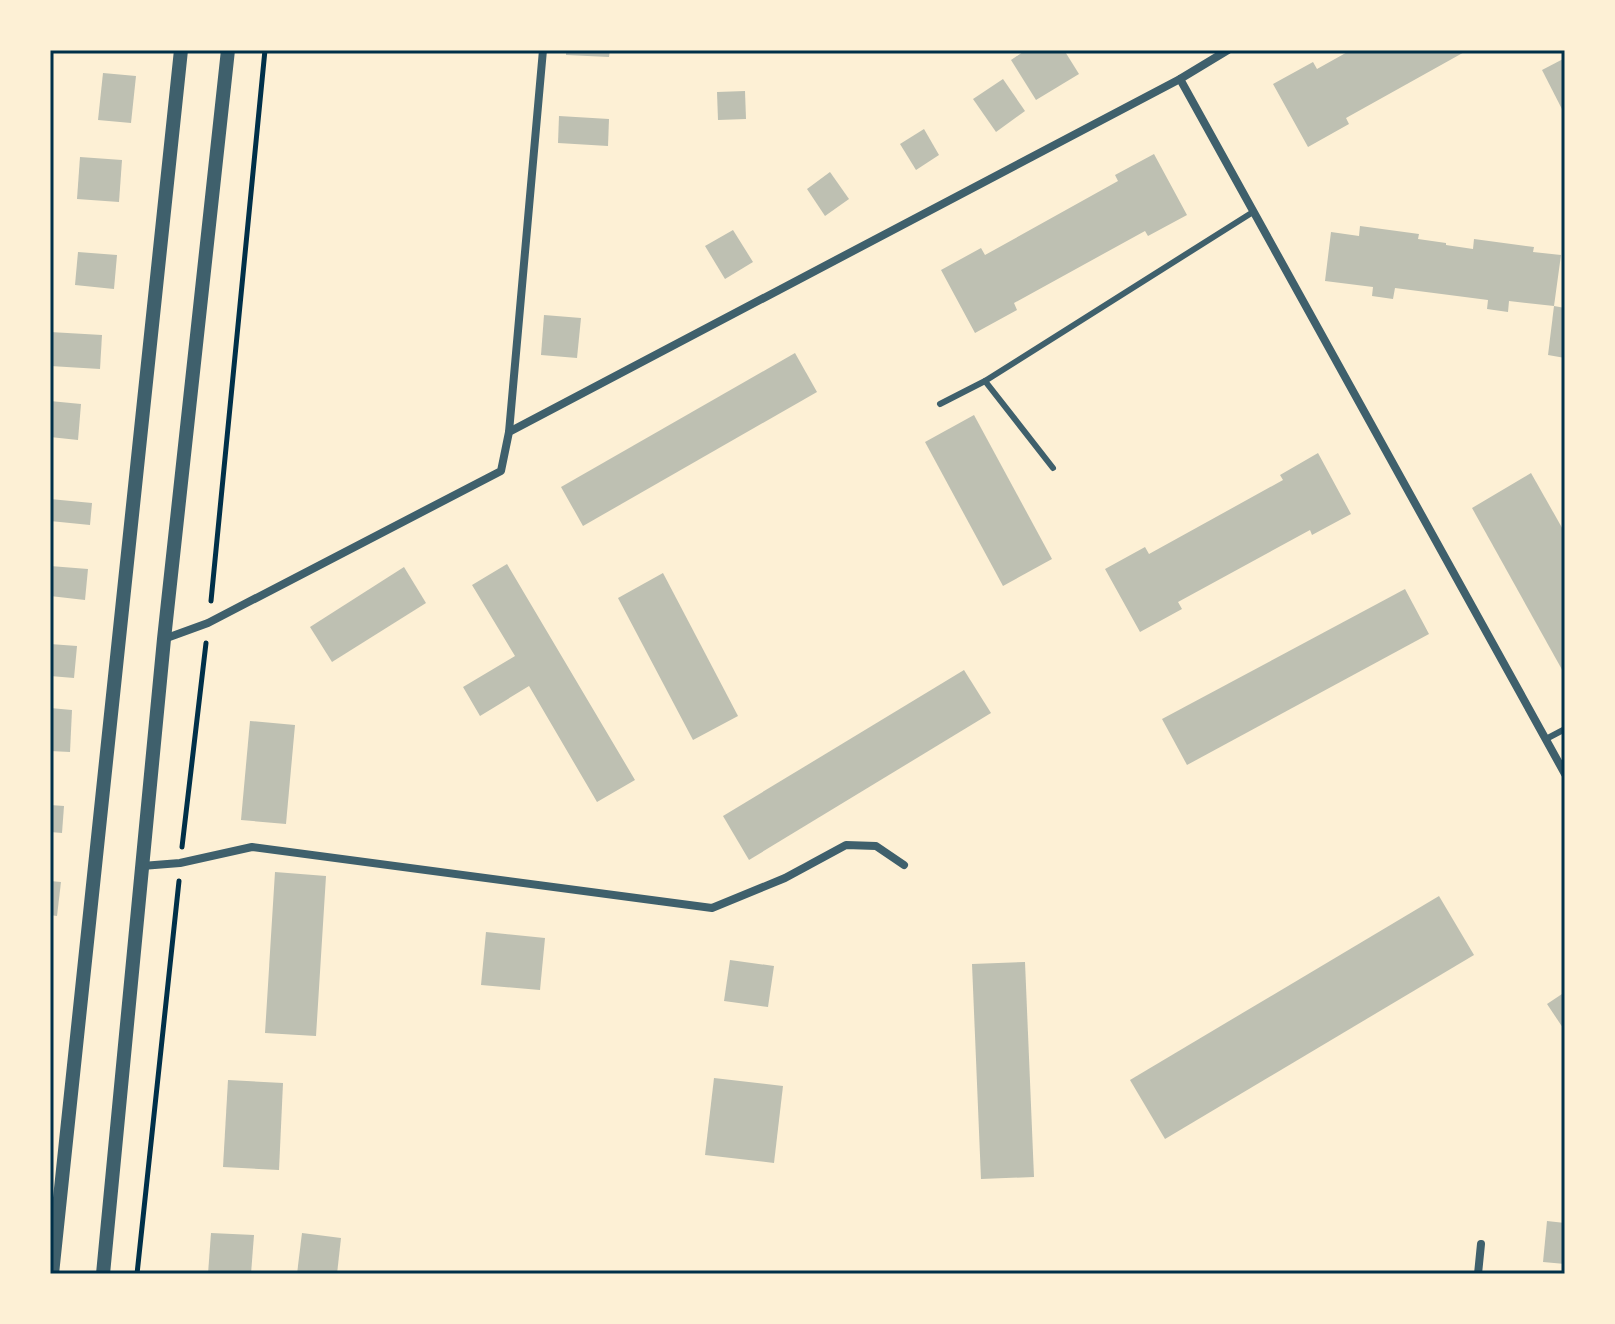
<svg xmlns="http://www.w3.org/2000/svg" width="1615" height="1324" font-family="Roboto,sans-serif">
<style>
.building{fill:#bec0b2}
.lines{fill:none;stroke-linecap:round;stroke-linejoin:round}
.path{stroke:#003049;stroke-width:5}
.service{stroke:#3f606c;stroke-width:6}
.minor{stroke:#3f606c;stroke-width:8}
.tertiary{stroke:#3f606c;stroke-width:14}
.neatline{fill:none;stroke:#003049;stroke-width:3}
</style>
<rect width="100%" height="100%" fill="#fdf0d5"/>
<g class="building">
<polygon points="566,50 610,50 609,57 566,55"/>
<polygon points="1026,50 1064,50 1079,74 1036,100 1011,60"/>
<polygon points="1351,50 1468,50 1346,118 1349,124 1308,147 1273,84 1313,62 1317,69"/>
<polygon points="1565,58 1565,115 1542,70"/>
<polygon points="103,73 136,76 131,123 98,120"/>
<polygon points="1003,79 1025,111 996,132 973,99"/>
<polygon points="745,91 746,119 718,120 717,92"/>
<polygon points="559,116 609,119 608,146 558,143"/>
<polygon points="924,129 939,155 916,170 900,144"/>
<polygon points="1154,154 1187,215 1148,236 1145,231 1014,303 1017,310 975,333 941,270 981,248 985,255 1118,181 1115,175"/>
<polygon points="80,157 122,160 119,202 77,199"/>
<polygon points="830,172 849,199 825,216 807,189"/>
<polygon points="1360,226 1419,234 1418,239 1446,243 1446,245 1473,249 1474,239 1534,247 1533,252 1561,255 1554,306 1509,301 1508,312 1487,309 1488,300 1395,288 1393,299 1372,296 1373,287 1325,281 1331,232 1359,236"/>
<polygon points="733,230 753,262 725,279 705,246"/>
<polygon points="78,252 117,255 114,289 75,285"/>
<polygon points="1554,306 1565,308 1565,358 1548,355"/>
<polygon points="544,315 581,318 577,358 541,355"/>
<polygon points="50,332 102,335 100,369 50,366"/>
<polygon points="795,353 817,392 583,526 561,487"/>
<polygon points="50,401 81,404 78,440 50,437"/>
<polygon points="974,415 1052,559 1003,586 925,442"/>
<polygon points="1318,453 1351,514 1312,535 1310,530 1178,602 1182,609 1140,632 1105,569 1145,547 1149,554 1283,480 1280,475"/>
<polygon points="1531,473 1565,533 1565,675 1472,508"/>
<polygon points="50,499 92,503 90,525 50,521"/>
<polygon points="507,564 635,780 597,802 529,686 480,716 463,687 515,656 472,585"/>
<polygon points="50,566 88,569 85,600 50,596"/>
<polygon points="404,567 426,603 332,662 310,627"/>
<polygon points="663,573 738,716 693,740 618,598"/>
<polygon points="1405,589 1429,634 1187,765 1162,719"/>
<polygon points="50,644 77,646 74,678 50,676"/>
<polygon points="964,670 991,713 749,860 723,816"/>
<polygon points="50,708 72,710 70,752 50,751"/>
<polygon points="250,721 295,725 286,824 241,820"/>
<polygon points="50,805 64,806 62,833 50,832"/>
<polygon points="275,872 326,876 316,1036 265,1033"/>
<polygon points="50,881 61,882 57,916 50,915"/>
<polygon points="1439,896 1474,955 1165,1139 1130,1080"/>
<polygon points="486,932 545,938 540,990 481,985"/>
<polygon points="730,960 774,966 768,1007 724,1001"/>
<polygon points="1025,962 1034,1177 981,1179 972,964"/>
<polygon points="1565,992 1565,1031 1547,1004"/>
<polygon points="714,1078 783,1086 774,1163 705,1155"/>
<polygon points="228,1080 283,1083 279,1170 223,1167"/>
<polygon points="1547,1221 1565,1223 1565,1264 1543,1262"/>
<polygon points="211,1233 254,1235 251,1274 208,1274"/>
<polygon points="302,1233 341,1238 337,1274 297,1274"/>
</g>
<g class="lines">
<g class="path">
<polyline points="211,601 265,50"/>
<polyline points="182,847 206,643"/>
<polyline points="137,1274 179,881"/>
</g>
<g class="service">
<polyline points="985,381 1053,468"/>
<polyline points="940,404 985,381 1253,212"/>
<polyline points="1546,739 1565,729"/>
</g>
<g class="minor">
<polyline points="1180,79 1565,774"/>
<polyline points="509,432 543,50"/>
<polyline points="164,639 208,623 501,471 509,432 1180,79 1228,50"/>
<polyline points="142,866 180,863 252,847 712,908 785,878 846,845 876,846 904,865"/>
<polyline points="1478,1274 1481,1244"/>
</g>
<g class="tertiary">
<polyline points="52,1274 181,50"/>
<polyline points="103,1274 164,639 228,50"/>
</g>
</g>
<rect width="1615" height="1324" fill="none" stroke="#fdf0d5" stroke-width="104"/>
<rect x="52" y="52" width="1511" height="1220" class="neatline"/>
</svg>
